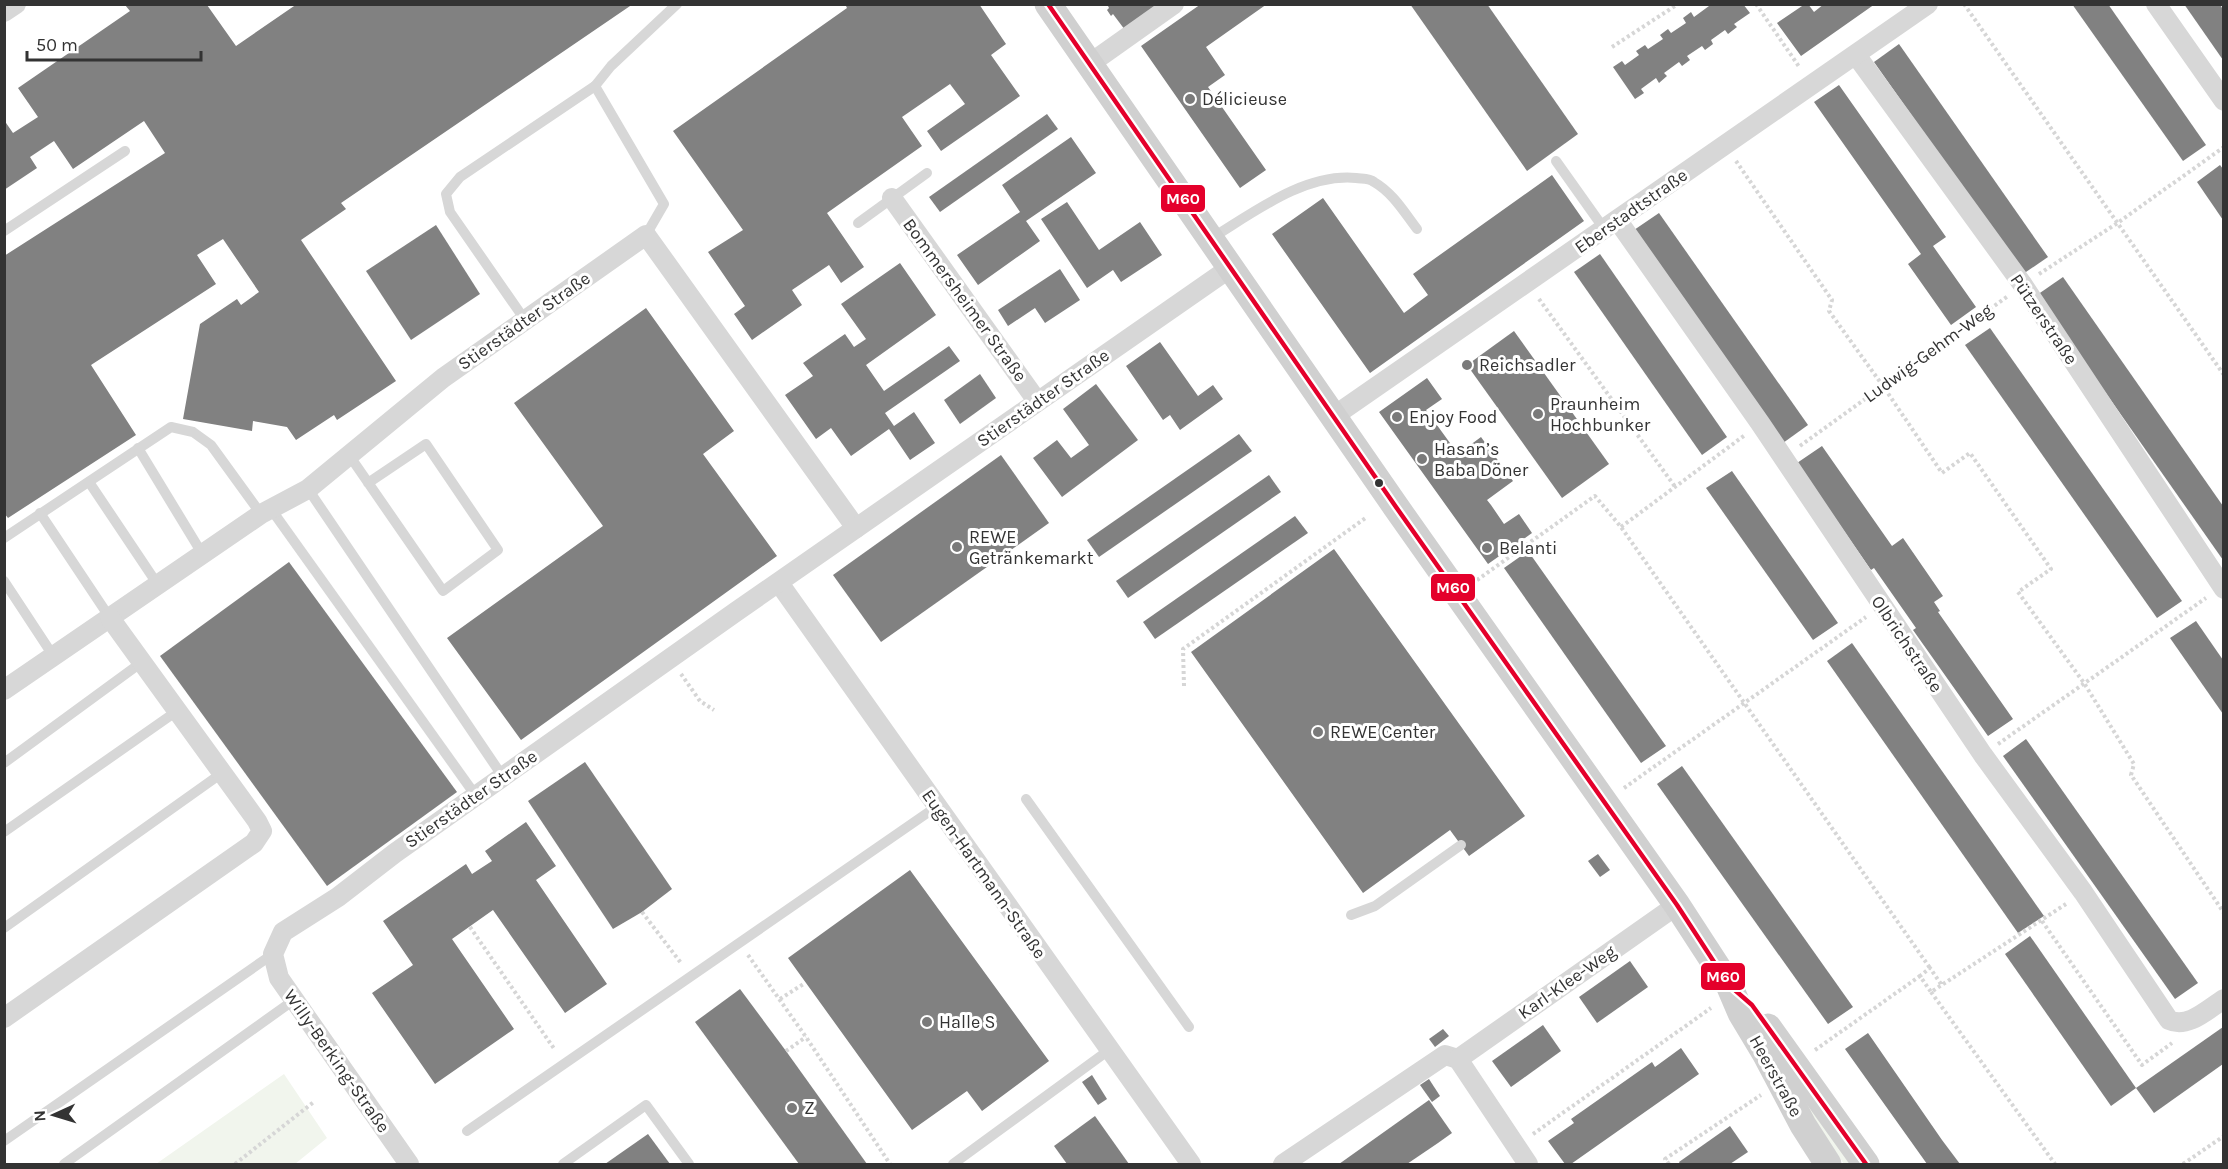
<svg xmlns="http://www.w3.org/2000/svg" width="2228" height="1169" font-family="Karla,sans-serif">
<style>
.green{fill:#f1f5ed}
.building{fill:#818181}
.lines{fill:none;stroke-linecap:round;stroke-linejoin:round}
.path{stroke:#d6d6d6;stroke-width:4;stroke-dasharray:3 3;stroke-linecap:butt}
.lane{stroke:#d7d7d7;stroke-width:10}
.street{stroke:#d7d7d7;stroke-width:20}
.secondary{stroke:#d0d0d0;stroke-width:27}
.bus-1-casing{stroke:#fff;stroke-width:9}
.bus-1{stroke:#e4002b;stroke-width:4.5}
.poi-dot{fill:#7a7a7a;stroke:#fff;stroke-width:2}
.bus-dot{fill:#333;stroke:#fff;stroke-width:2}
.labels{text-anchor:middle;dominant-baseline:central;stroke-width:6;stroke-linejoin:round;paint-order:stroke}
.poi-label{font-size:18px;fill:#333;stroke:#fff;text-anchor:start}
.street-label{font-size:18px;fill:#333;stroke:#fff}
.line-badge{stroke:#fff;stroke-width:2}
.badge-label{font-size:16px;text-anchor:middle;font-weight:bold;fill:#fff}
</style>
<rect width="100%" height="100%" fill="#fff"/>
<g class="green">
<polygon points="1780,1059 1855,1164 1844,1164 1809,1115"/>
<polygon points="284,1074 327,1138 295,1164 156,1164"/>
</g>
<g class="building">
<polygon points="297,4 633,4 341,203 346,209 301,240 396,381 337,420 334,415 296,440 287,427 253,421 252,431 183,419 200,324 237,299 241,305 259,292 223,239 197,255 216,284 91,365 136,435 8,518 4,513 4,256 165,153 144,121 73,169 54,141 30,157 37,168 4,190 4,120 13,133 38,117 18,88 130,11 125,5 207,5 236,46"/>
<polygon points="845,4 979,4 1006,44 991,55 1020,96 941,151 927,131 965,104 950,84 902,117 922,146 827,213 864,267 841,283 829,265 792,290 802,305 752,340 734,314 745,306 708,252 743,230 673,131 847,8"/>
<polygon points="1107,4 1161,4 1125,30 1113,14 1111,16 1107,10 1109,8"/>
<polygon points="1201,4 1267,4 1206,47 1225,75 1208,87 1266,170 1240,188 1141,46"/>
<polygon points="1410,4 1487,4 1578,134 1527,171"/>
<polygon points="1708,4 1743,4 1750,13 1734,24 1737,27 1728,34 1725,30 1711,40 1713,44 1705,50 1702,46 1687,56 1690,60 1682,66 1679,62 1664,73 1667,76 1659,83 1656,78 1641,89 1644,93 1635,99 1613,67 1622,61 1625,65 1639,55 1636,51 1645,45 1648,49 1663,39 1660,35 1668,29 1671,33 1686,23 1683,18 1691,12 1694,17 1709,6"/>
<polygon points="1805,4 1808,4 1814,12 1824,4 1875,4 1801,56 1777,23"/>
<polygon points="2072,4 2108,4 2206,145 2183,161"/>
<polygon points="2184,4 2220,4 2223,10 2223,60"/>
<polygon points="1899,44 2048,257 2023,274 1874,62"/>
<polygon points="1839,85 1946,237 1933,246 1976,307 1951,325 1908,264 1921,254 1814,102"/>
<polygon points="1047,114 1058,129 940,212 929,197"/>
<polygon points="1071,137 1096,173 1026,221 1040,241 978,285 957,255 1020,212 1002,185"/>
<polygon points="2220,165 2223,169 2223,220 2197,182"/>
<polygon points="1552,175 1584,221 1370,373 1272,234 1323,198 1404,313 1428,295 1413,274"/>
<polygon points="1067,202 1099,250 1140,222 1162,255 1121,282 1113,270 1087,288 1041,219"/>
<polygon points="1659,213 1808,425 1783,443 1634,230"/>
<polygon points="436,225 480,294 411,340 366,271"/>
<polygon points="1600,254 1727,437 1702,455 1574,272"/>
<polygon points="900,263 936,315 866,365 884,391 949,346 960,361 885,413 894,426 914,412 935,443 910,460 889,429 851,456 831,428 816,439 785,395 813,376 803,363 845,334 854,347 866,339 841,304"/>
<polygon points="1060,269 1080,300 1045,323 1035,308 1008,326 998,310"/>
<polygon points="2063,277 2223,506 2223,560 2037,295"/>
<polygon points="646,308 734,431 703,454 777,556 521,740 447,638 603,526 514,403"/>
<polygon points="1990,328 2182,601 2157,618 1965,345"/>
<polygon points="1514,331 1609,464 1562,498 1467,365"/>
<polygon points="1160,342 1198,396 1213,385 1223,399 1180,430 1170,415 1163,420 1126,366"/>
<polygon points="980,374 996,398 960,424 944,400"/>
<polygon points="1427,378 1442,399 1426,410 1458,454 1481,437 1513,481 1487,500 1491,505 1504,524 1519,514 1532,533 1488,564 1379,412"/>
<polygon points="1096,384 1138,440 1062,497 1033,458 1057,440 1071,458 1089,445 1063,409"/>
<polygon points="1239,434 1252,451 1099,557 1087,540"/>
<polygon points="1822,446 1892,546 1903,538 1943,596 1934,602 1940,611 1938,612 2013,719 1988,736 1913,630 1916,628 1874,568 1871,570 1797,463"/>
<polygon points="1001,455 1049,523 881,642 833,575"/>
<polygon points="1732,471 1838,623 1813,640 1706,488"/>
<polygon points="1269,475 1281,492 1128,598 1116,581"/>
<polygon points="1295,516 1308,533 1155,639 1143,622"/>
<polygon points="1334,549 1525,816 1469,856 1450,830 1363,893 1191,652"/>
<polygon points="1528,551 1666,746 1641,763 1504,568"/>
<polygon points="289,562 457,792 327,886 160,656"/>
<polygon points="2196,621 2223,660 2223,714 2170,638"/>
<polygon points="1852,643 2044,916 2018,933 1827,661"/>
<polygon points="2026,739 2198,983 2175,999 2003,756"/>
<polygon points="585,762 672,889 642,912 613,929 528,801"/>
<polygon points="1682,766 1853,1007 1828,1024 1657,784"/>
<polygon points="526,822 556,866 536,880 607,984 565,1013 493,910 452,939 514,1029 435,1084 372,993 413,965 383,921 466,864 472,874 492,861 485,851"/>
<polygon points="1598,854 1610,870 1600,877 1588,861"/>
<polygon points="910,870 1049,1061 982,1111 967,1091 912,1130 788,958"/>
<polygon points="2030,936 2136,1088 2111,1106 2005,954"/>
<polygon points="1630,961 1648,987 1597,1023 1579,997"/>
<polygon points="740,989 786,1051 867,1164 799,1164 695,1022"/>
<polygon points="1543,1025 1561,1051 1511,1087 1492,1061"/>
<polygon points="2223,1027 2223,1064 2154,1113 2136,1088"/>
<polygon points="1443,1029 1449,1036 1435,1047 1429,1039"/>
<polygon points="1868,1033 1942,1140 1960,1164 1927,1164 1845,1049"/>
<polygon points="1681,1048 1699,1074 1571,1164 1565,1164 1548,1141 1574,1123 1571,1119 1652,1062 1655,1067"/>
<polygon points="1092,1075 1107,1099 1098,1105 1082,1082"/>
<polygon points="1429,1079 1440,1096 1432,1102 1420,1085"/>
<polygon points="1429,1100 1452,1133 1438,1143 1407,1164 1339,1164"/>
<polygon points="1095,1116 1129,1164 1067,1164 1054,1146"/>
<polygon points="1730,1126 1748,1152 1730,1164 1680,1164 1679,1162"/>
<polygon points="648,1134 670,1164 605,1164"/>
</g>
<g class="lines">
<g class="path">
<polyline points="1756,4 1800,68"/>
<polyline points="1964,4 2224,375"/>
<polyline points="1612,47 1678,4"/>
<polyline points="1736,161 1832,300 1829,311 1883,386 1942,473 1970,453 2051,569 2018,592 2084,683 2134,764 2131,775 2224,913"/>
<polyline points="2039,274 2116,224 2224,147"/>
<polyline points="1539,299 1676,488"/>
<polyline points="1800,446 2008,296"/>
<polyline points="1621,527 1745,435"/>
<polyline points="1477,580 1595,496 1621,527 1930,968"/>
<polyline points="681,674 700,701 714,710"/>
<polyline points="1184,686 1183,649 1367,517"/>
<polyline points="1998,744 2206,598"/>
<polyline points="1624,788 1866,617"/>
<polyline points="642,912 681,963"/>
<polyline points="2042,921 2142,1065 2172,1043"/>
<polyline points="470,927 555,1050"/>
<polyline points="748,955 806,1037 890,1164"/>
<polyline points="1941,984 1930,968 1920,976 1931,992 2066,904"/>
<polyline points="1931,992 2055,1164"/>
<polyline points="780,999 805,983"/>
<polyline points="1815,1050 1920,976"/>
<polyline points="786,1051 806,1037"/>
<polyline points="1533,1134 1711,1008"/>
<polyline points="235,1164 315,1101"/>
<polyline points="1669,1164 1665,1159 1761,1095"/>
<polyline points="2183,1164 2224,1136"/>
</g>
<g class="lane">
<polyline points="1556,161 1605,230"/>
<polyline points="858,223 927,173"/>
<polyline points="4,231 125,151"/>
<polyline points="646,235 664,204 595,86 611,66 677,4"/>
<path d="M1210 239C1253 213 1304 173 1356 178 1362 179 1369 178 1374 182 1393 193 1404 212 1417 229"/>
<polyline points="525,320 450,212 446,194 460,177 595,86"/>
<polyline points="138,448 203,555"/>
<polyline points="349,455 443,591 498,550 426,444 368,483"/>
<polyline points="89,482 158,585"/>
<polyline points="308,489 503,777"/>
<polyline points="271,509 476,796"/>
<polyline points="40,513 110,618"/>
<polyline points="4,538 171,427 193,432 211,445 261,514"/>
<polyline points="4,581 54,657"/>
<polyline points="4,763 142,662"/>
<polyline points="1026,799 1189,1027"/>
<polyline points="4,832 177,711"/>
<polyline points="1351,915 1375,906 1461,845"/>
<polyline points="4,928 222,773"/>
<polyline points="467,1131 936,807"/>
<polyline points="4,1141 273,954"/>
<polyline points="64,1164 294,1000"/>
<polyline points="563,1164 646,1105 689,1164"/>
<polyline points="953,1164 1109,1050"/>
</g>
<g class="street">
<polyline points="2156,4 2224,101"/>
<polyline points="4,12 16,4"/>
<polyline points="1856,55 2023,285 2224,589"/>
<polyline points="1088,65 1174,4"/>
<polyline points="892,198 1037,401"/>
<path d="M1618 221 1760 423 1983 755 2083 892 2169 1020C2188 1029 2208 1009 2224 999"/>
<polyline points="1334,416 1928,4"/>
<polyline points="779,583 1191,1164"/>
<polyline points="4,690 261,514 308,489 443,378 646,235 856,528"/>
<polyline points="4,1018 254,843 262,831 257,821 110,618"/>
<polyline points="409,1164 279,978 273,954 283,932 338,897 395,853 737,611 1230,268"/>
<polyline points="1283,1164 1445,1055 1458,1059"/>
<polyline points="1528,1164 1458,1059 1677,905"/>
</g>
<g class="secondary">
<polyline points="1048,4 1396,507 1677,905 1729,985 1741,1013 1765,1053 1803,1125 1828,1164"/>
<polyline points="1768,1027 1866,1164"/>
</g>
<g class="bus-1-casing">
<polyline id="bus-1" points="1048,4 1396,507 1677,905 1729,985 1752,1005 1866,1164"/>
</g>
<use href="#bus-1" class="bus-1"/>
</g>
<g class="poi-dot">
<circle cx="1190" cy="99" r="6"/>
<circle cx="1467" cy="365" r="6"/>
<circle cx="1538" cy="414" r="6"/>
<circle cx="1397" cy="417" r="6"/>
<circle cx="1422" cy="459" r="6"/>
<circle cx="957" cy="547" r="6"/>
<circle cx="1487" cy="548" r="6"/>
<circle cx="1318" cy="732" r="6"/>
<circle cx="927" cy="1022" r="6"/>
<circle cx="792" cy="1108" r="6"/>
</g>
<circle class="bus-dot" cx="1379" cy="483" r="5"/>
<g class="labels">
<g class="poi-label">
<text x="1202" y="99">Délicieuse</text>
<text x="1479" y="365">Reichsadler</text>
<text x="1550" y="404">Praunheim<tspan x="1550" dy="21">Hochbunker</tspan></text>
<text x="1409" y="417">Enjoy Food</text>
<text x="1434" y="449">Hasan’s<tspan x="1434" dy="21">Baba Döner</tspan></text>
<text x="969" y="537">REWE<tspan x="969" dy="21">Getränkemarkt</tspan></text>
<text x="1499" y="548">Belanti</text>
<text x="1330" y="732">REWE Center</text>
<text x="939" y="1022">Halle S</text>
<text x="804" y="1108">Z</text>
</g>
<g class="street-label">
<text transform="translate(1631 211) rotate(-35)">Eberstadtstraße</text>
<text transform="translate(965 300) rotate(54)">Bommersheimer Straße</text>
<text transform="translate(2044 319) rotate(56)">Pützerstraße</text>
<text transform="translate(524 321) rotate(-35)">Stierstädter Straße</text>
<text transform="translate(1928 353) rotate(-36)">Ludwig-Gehm-Weg</text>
<text transform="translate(1043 398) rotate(-35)">Stierstädter Straße</text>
<text transform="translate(1907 644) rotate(56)">Olbrichstraße</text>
<text transform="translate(471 799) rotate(-35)">Stierstädter Straße</text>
<text transform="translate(984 874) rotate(55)">Eugen-Hartmann-Straße</text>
<text transform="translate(1567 982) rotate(-35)">Karl-Klee-Weg</text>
<text transform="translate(337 1061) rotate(55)">Willy-Berking-Straße</text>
<text transform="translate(1776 1076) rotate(61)">Heerstraße</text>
</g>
</g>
<g class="line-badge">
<rect x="1160" y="184" width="46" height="29" rx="6" fill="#e4002b"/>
<rect x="1430" y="573" width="46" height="29" rx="6" fill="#e4002b"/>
<rect x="1700" y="962" width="46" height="29" rx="6" fill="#e4002b"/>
</g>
<g class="badge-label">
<text x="1183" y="204">M60</text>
<text x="1453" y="593">M60</text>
<text x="1723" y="982">M60</text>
</g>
<rect width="2228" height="1169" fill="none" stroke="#333333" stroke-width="12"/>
<g transform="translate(54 1115) rotate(266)" stroke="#ffffff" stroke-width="4.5" paint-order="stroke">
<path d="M0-4.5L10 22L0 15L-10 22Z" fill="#333333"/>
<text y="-9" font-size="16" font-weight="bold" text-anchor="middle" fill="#333333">N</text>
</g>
<path d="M27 51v9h174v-9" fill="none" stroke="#333333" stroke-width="3"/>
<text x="36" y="51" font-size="18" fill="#333333" stroke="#ffffff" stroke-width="4.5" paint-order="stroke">50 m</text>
</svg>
